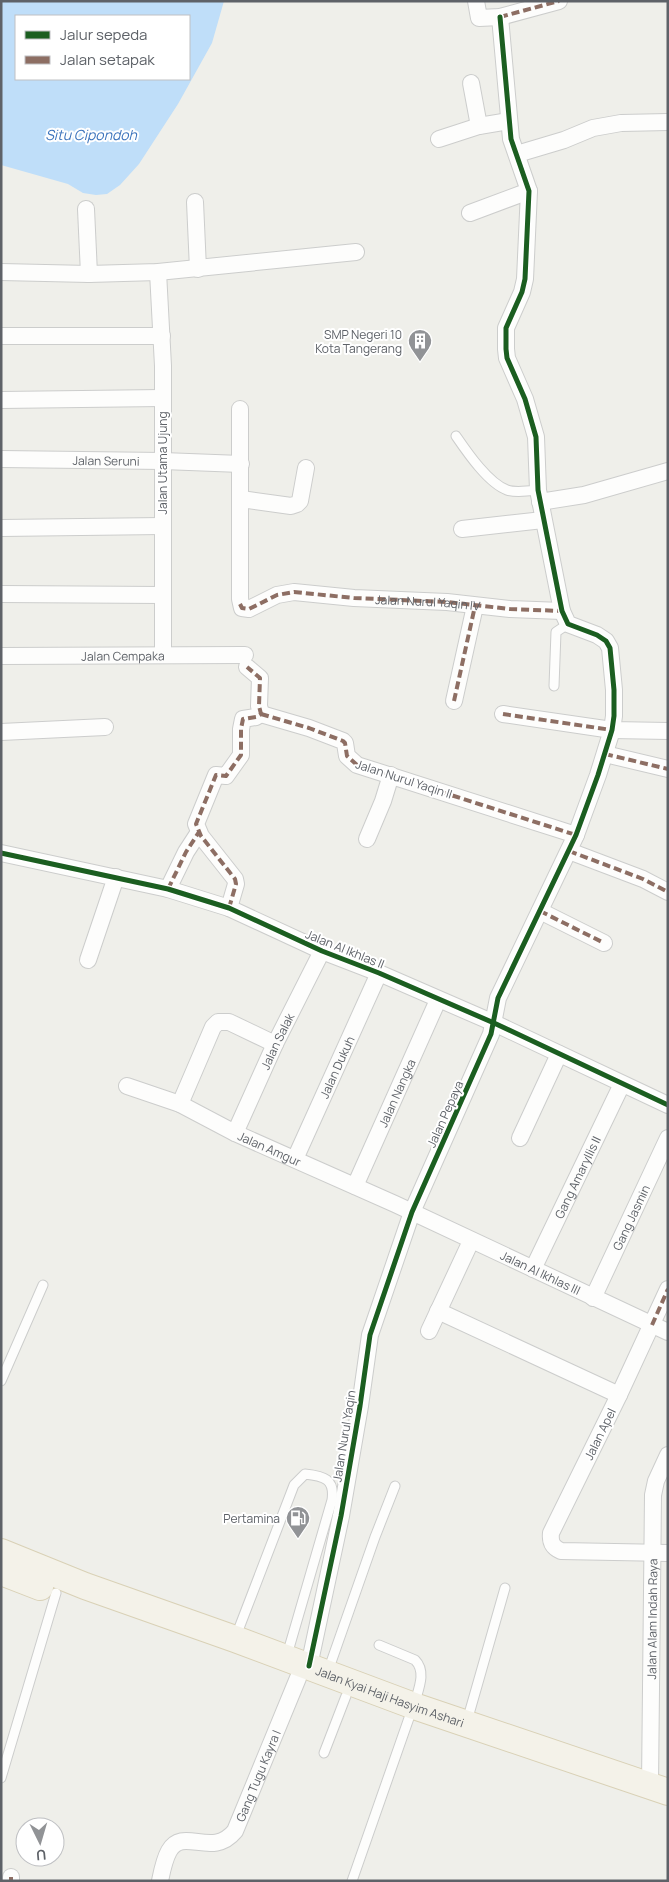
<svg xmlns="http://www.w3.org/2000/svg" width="669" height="1882" font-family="Manrope,sans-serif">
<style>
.water{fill:#bfdef9;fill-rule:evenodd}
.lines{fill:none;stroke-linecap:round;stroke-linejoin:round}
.service-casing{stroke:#cccdcc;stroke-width:11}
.minor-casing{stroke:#cccdcc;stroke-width:18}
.primary-casing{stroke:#d9d1b6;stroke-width:28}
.service{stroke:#fdfdfc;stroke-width:9}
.minor{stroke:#fdfdfc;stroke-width:16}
.primary{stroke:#f4f2e9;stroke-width:26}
.quiet{stroke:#8d6e63;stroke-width:4;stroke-dasharray:8 4;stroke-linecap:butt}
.cycleway-casing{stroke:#fff;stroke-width:8}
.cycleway{stroke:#1b5e20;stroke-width:5}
.labels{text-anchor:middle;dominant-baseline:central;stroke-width:4;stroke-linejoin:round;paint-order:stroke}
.poi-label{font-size:12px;fill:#5e6268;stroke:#fff;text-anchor:end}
.street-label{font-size:12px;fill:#5e6268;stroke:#fff}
.water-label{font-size:14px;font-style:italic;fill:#3b73bc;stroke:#fff}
</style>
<rect width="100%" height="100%" fill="#efefea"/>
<path class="water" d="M1 1H224L212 43 178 104 139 164 120 185 107 194 96 195 83 193 68 184 1 165ZM16 16H189V79H16Z"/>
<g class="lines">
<g class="service-casing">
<g id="service">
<path d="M456 436C467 452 488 483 507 490 515 493 529 491 538 490"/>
<polyline points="554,686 556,632 568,624"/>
<polyline points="1,1381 43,1285"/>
<path d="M236 1636 294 1485 305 1474C324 1476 335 1479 332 1500L287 1655"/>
<path d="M379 1645 415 1660C427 1672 418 1690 414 1705"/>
<polyline points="328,1671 375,1537 395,1486"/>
<polyline points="467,1721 505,1588"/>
<polyline points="324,1753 346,1696"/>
<polyline points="1,1778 56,1593"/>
<polyline points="352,1881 409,1718"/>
</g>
</g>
<g class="minor-casing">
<g id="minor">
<polyline points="476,1 479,18 500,17 559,1"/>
<polyline points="471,83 479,126"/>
<polyline points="439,139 479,126 509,121"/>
<polyline points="517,154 564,140 593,128 621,123 668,122"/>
<polyline points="195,202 198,269"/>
<polyline points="86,209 89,274"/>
<polyline points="470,213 529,191"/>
<polyline points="1,272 89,274 158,272 356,252"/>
<polyline points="158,272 163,366 163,654"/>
<polyline points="1,336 162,336"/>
<polyline points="1,400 162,398"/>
<path id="s1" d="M240 409V599L242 608 249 609 277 595 294 592 354 598 447 602 510 609 562 611"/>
<path id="s2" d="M1 459 163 461 241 464"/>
<polyline points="241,499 291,506 297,504 300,501 306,468"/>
<polyline points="540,502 584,495 668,471"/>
<polyline points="1,528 162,526"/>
<polyline points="462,529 543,520"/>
<polyline points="1,594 162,595"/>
<path id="s3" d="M1 656 245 655"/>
<polyline points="454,701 475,606"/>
<polyline points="261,714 309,728 343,741 345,743 347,756 357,765 576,835"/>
<polyline points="503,714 612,730 668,731"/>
<polyline points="1,732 105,727"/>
<polyline points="605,754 668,769"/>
<polyline points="367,839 383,801 391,775"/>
<polyline points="569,851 643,879 668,892"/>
<polyline points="1,853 168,889 229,908 322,951 379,973 494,1023 668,1105"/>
<polyline points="168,889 186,852 199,832"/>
<polyline points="229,908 236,884 235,879 201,836 196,824 216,775 226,776 241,755 241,729 243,719 256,717 261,714 259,706 260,678 247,667"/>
<polyline points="540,911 604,943"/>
<polyline points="88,960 116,877"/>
<path id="s4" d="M127 1086 180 1104 235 1133 395 1204 668 1332"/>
<polyline points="180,1104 213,1027 218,1022 229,1022 275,1044"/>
<path id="s5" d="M235 1133 275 1044 322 951"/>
<polyline points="520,1138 559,1054"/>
<path id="s6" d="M295 1159 379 973"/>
<path id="s7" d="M355 1186 438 1000"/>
<path id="s8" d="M533 1269 622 1084"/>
<path d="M668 1289 619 1395 551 1533C550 1542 552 1547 561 1551L668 1553"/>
<path id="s9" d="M593 1298 668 1138"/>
<polyline points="438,1311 619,1395"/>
<polyline points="429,1331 471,1241"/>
<polyline points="309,1666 341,1516 360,1406 370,1335 412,1212 491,1034 498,998 576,835 598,775 612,730 614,716 614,690 610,648 606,641 597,635 568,624 562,611 538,490 536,437 525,399 507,358 506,349 506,328 522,292 525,279 529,191 511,139 500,17"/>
<path id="s10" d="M650 1785 653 1495 656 1481 668 1455"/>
<polyline points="11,1877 11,1881"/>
<path id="s11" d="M160 1881C162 1871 164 1860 169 1851 183 1826 212 1859 235 1831L298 1678"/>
</g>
</g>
<g class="primary-casing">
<g id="primary">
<path id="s12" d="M1 1552 85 1586 235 1639 414 1706 668 1792"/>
<polyline points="1,1572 40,1587"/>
</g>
</g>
<use href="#service" class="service"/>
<use href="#minor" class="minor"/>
<use href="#primary" class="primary"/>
<g class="quiet">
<polyline points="500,17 559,1"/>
<polyline points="240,604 242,608 249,609 277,595 294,592 354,598 447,602 510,609 562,611"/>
<polyline points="454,701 475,606"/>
<polyline points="261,714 309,728 343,741 345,743 347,756 357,765 576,835"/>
<polyline points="503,714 612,730"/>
<polyline points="605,754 668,769"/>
<polyline points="569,851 643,879 668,892"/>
<polyline points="168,889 186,852 199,832"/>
<polyline points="229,908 236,884 235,879 201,836 196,824 216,775 226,776 241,755 241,729 243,719 256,717 261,714 259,706 260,678 247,667"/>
<polyline points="540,911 604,943"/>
<polyline points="652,1325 668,1289"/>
<polyline points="11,1877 11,1881"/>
</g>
<g class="cycleway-casing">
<g id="cycleway">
<polyline points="1,853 168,889 229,908 322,951 379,973 494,1023 668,1105"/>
<polyline points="309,1666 341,1516 360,1406 370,1335 412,1212 491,1034 498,998 576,835 598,775 612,730 614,716 614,690 610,648 606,641 597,635 568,624 562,611 538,490 536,437 525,399 507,358 506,349 506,328 522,292 525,279 529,191 511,139 500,17"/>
</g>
</g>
<use href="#cycleway" class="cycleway"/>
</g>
<defs>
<g id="building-pin" transform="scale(1.25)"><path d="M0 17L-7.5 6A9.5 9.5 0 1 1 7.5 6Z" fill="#919396" stroke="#fff"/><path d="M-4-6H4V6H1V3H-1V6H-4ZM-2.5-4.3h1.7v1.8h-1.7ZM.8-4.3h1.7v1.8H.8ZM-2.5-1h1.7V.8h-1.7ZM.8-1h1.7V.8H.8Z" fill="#fff"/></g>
<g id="fuel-pin" transform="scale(1.25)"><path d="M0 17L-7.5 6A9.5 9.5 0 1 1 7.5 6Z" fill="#919396" stroke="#fff"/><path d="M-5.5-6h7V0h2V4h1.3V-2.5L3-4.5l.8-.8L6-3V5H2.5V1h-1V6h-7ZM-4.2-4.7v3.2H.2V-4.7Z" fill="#fff"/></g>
</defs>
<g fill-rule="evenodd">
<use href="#building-pin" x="420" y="341"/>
<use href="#fuel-pin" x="298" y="1518"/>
</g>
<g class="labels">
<g class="poi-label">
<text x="402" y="334">SMP Negeri 10<tspan x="402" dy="14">Kota Tangerang</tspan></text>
<text x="280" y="1518">Pertamina</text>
</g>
<g class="street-label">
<text stroke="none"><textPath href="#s2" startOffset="105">Jalan Seruni</textPath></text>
<text transform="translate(162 463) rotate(-90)">Jalan Utama Ujung</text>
<text stroke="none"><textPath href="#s1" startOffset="389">Jalan Nurul Yaqin IV</textPath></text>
<text stroke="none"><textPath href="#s3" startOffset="122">Jalan Cempaka</textPath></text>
<text transform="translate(404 779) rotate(18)">Jalan Nurul Yaqin II</text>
<text transform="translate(345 949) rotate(22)">Jalan Al Ikhlas II</text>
<text stroke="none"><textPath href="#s5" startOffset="101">Jalan Salak</textPath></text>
<text stroke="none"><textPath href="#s6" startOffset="101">Jalan Dukuh</textPath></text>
<text stroke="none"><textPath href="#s7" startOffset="102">Jalan Nangka</textPath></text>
<text transform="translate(445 1114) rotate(-66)">Jalan Pepaya</text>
<text stroke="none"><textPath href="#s4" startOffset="156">Jalan Amgur</textPath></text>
<text stroke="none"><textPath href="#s8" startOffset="102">Gang Amaryllis II</textPath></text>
<text stroke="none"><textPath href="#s9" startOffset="89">Gang Jasmin</textPath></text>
<text stroke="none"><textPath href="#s4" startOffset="454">Jalan Al Ikhlas III</textPath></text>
<text transform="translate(600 1434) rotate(-64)">Jalan Apel</text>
<text transform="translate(344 1436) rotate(-81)">Jalan Nurul Yaqin</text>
<text stroke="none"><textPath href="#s10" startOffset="166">Jalan Alam Indah Raya</textPath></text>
<text stroke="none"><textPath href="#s12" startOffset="415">Jalan Kyai Haji Hasyim Ashari</textPath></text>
<text stroke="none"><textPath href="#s11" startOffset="165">Gang Tugu Kayra I</textPath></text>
</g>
<g class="water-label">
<text x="91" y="134">Situ Cipondoh</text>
</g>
</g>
<rect width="669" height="1882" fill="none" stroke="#5e6268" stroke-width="5"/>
<rect x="15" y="15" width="175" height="65" fill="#ffffff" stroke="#bfc0c3"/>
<rect x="25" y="31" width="25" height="8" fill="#1b5e20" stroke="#bfc0c3"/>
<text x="60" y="40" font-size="15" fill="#5e6268">Jalur sepeda</text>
<rect x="25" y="56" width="25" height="8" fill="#8d6e63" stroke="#bfc0c3"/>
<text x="60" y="65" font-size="15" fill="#5e6268">Jalan setapak</text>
<g transform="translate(40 1842) rotate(175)"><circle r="24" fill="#ffffff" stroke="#bfc0c3"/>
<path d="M0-4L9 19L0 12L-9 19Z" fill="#919396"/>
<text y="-8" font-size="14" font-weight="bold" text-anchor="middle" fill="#5e6268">U</text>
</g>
</svg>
